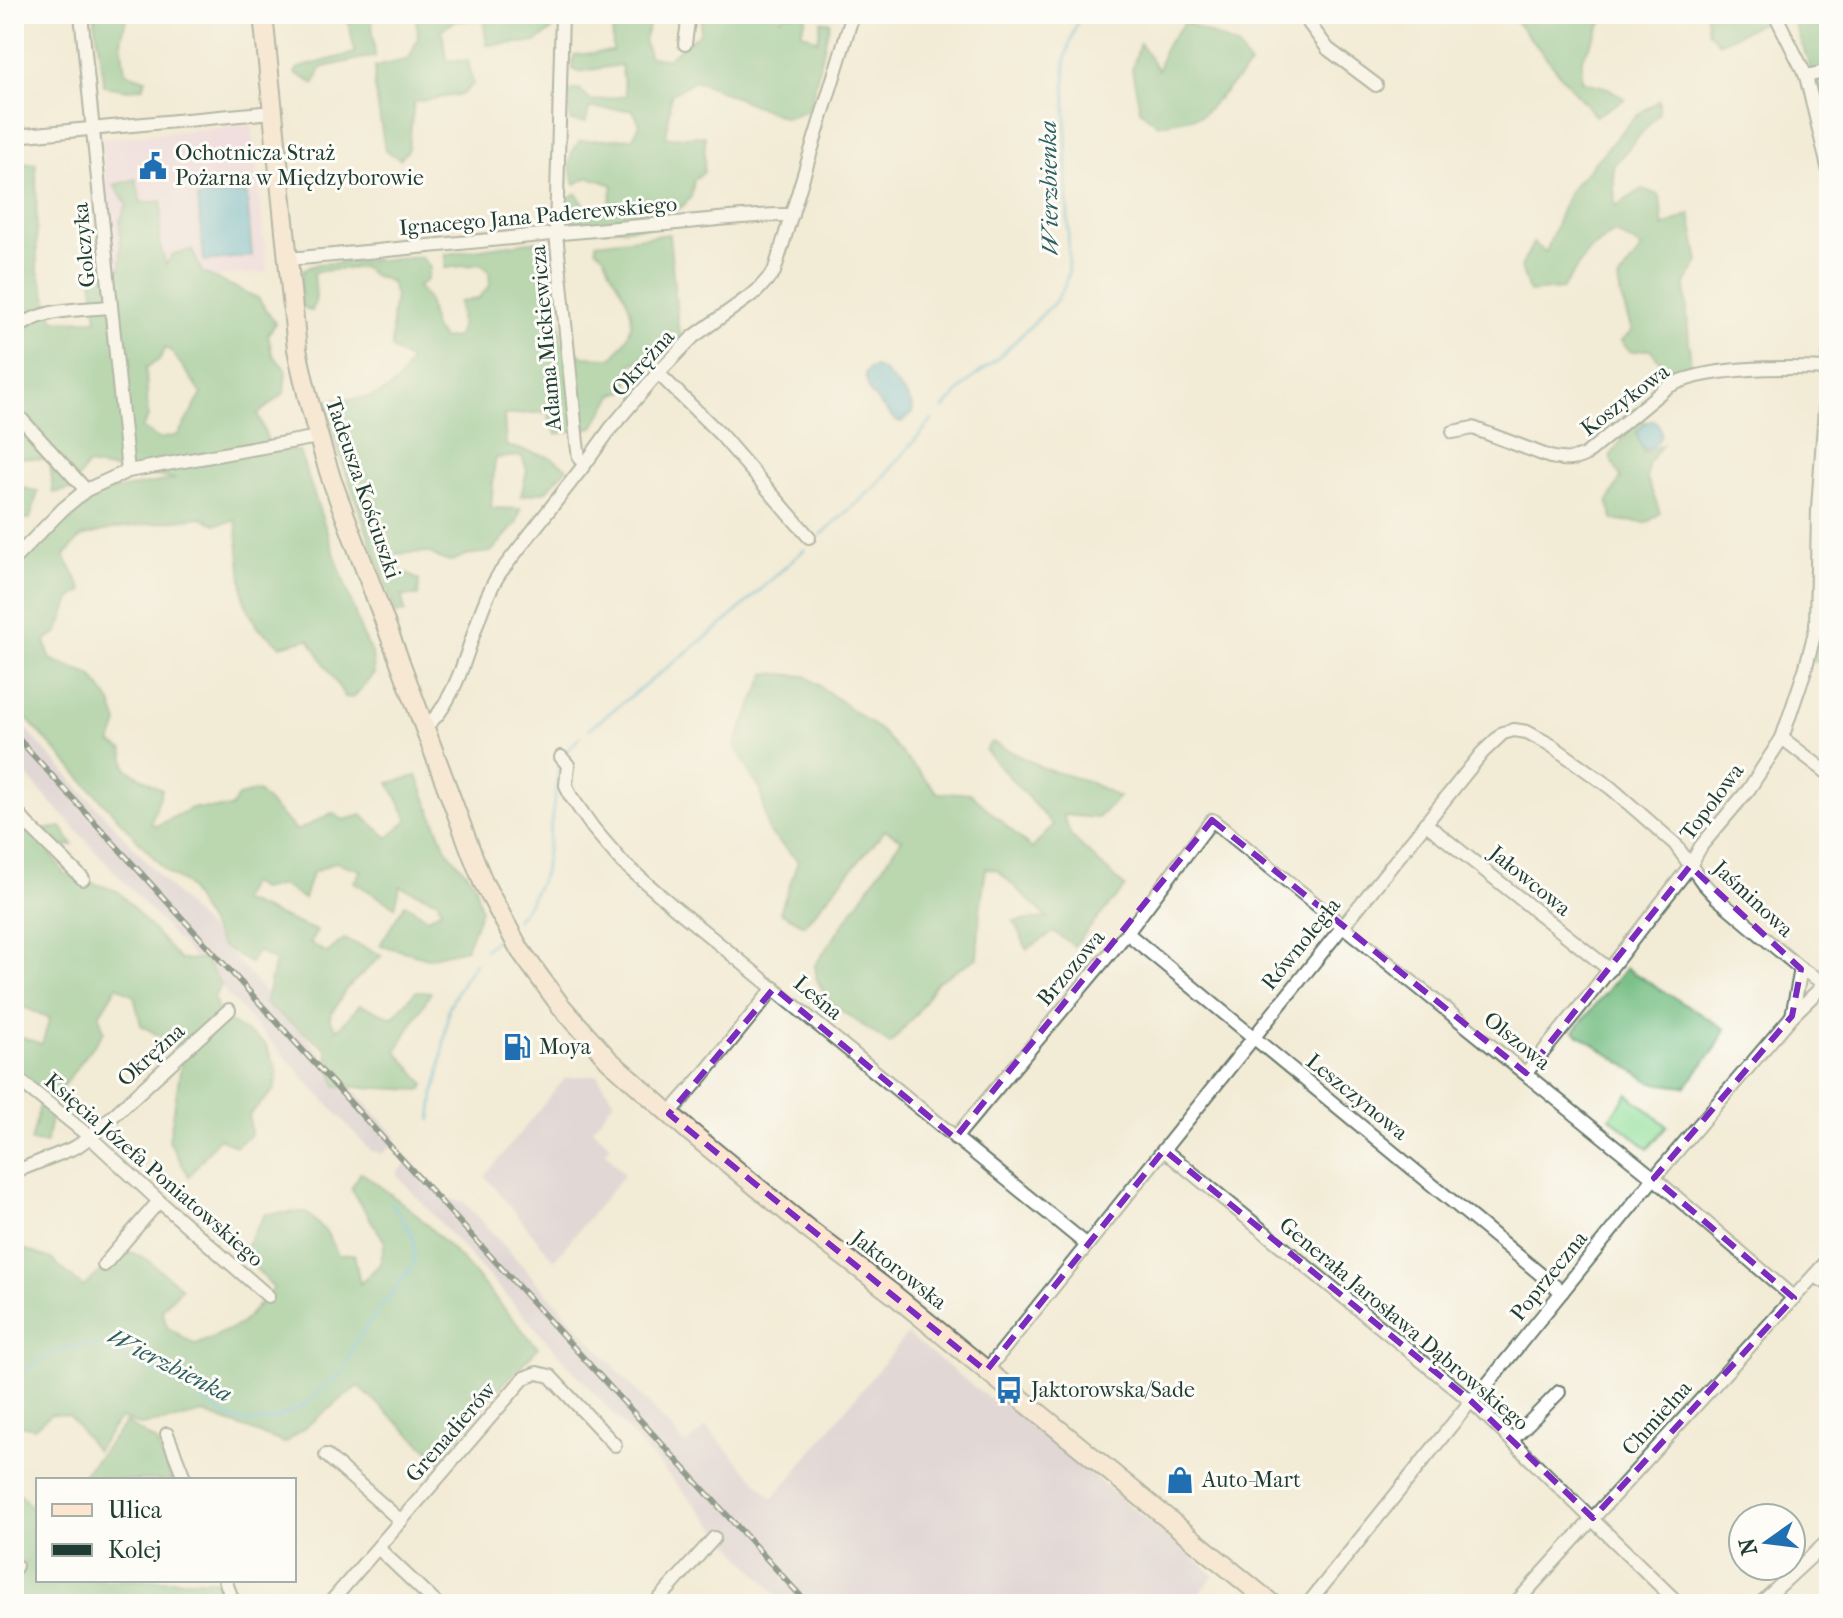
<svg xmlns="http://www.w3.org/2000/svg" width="1843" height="1618" font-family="'IM FELL French Canon',serif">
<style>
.built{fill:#eed0e8}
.industrial{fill:#ccbed4}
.green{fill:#93df9c;stroke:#598e68;stroke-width:2}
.forest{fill:#76be84;stroke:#4a7e5c;stroke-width:2;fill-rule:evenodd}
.water{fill:#52b3d1;stroke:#387882;stroke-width:2}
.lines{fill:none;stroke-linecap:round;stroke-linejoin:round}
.stream{stroke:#52b3d1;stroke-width:3}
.street-casing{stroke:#697a6c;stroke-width:16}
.secondary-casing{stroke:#697a6c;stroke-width:22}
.street{stroke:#fff;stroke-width:12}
.secondary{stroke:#fde5d0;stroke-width:18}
.rail-casing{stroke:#1f3d34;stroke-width:6}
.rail{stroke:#fdfcf7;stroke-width:3;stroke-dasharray:9;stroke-linecap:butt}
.marked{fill:none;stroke:#7b2cbf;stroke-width:6;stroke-dasharray:16 10;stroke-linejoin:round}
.labels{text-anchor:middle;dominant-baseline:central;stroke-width:6;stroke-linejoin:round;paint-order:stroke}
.poi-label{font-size:22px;fill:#1f3d34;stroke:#fdfcf7;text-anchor:start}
.street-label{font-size:22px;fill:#1f3d34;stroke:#fdfcf7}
.water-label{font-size:24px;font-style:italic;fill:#2e6063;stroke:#fdfcf7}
</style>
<rect width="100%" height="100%" fill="#fdfcf7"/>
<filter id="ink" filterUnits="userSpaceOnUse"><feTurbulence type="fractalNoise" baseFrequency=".0125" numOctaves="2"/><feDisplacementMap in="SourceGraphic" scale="16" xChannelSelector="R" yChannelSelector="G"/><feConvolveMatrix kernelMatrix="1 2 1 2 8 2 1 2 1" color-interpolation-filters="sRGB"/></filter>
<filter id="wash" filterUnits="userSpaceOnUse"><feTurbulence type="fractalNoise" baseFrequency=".006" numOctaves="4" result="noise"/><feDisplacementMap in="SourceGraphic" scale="32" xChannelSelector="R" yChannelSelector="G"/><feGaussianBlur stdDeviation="1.8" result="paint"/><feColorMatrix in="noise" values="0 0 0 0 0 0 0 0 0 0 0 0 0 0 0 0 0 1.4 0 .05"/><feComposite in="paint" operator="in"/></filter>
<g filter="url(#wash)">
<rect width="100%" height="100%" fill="#f2ebd5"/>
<polygon class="built" points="252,125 267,272 114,287 102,139"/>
<g class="industrial">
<polygon points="14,716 395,1135 395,1142 381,1155 378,1152 371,1151 14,762"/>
<polygon points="597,1075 614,1101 592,1129 611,1146 605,1151 624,1175 554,1260 485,1176 565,1078"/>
<polygon points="410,1160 445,1198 464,1202 686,1445 706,1427 773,1499 907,1334 988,1398 997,1397 1214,1575 1191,1604 785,1604 397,1175 397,1172"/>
</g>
<polygon class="green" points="1628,1094 1667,1126 1648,1149 1610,1117"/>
<g class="forest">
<polygon points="94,14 124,14 126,18 121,42 125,72 146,79 143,87 128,90 104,86"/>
<polygon points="291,14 375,14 372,23 375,57 359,59 321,68 315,84 295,73 298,68 355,53 349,22 334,18 293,22"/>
<polygon points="408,14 552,14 552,30 536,42 487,45 483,19 456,21 442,29 446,60 468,61 473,84 463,94 414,102 408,150 400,159 385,150 374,83 375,67 409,59 418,38 416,19"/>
<path d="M616 14H680L679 18 651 20 644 41 650 57 667 59 700 33 702 14H774L781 18 785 14H808L801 32 818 41 821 21 830 22 809 110 785 118 695 80 671 95 666 138 705 136 704 172 694 180 691 197 683 206 647 227 574 231 569 215 570 197 576 193 587 208 609 206 613 185 589 177 575 184C568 165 567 157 580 141L633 138 640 124 633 110 589 108 586 122 570 121 569 91 579 89 592 101 626 96 621 65 578 72 572 69 574 55 613 51 612 17Z"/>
<polygon points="1510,14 1607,14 1582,59 1582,81 1608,88 1625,99 1595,116"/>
<polygon points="1706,14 1761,14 1763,22 1719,43 1708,31"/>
<polygon points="1793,21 1829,29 1829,116"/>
<polygon points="1185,22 1238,47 1250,66 1201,116 1158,125 1140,110 1132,69 1140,43 1158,70 1166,45"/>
<polygon points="1659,100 1659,113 1613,166 1615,206 1643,189 1660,196 1663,227 1690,214 1699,262 1685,284 1691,370 1666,369 1650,349 1630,352 1621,341 1632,331 1621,297 1618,280 1642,248 1614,232 1587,253 1562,289 1529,292 1521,267 1533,243 1546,252 1569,191 1636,116"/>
<path d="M21 163 36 164 37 268 54 321 97 320 91 270 121 269 120 221 127 204 114 185 136 179 141 203 162 201 159 243 166 265 173 254 192 250 202 272 258 298 275 323 268 335 272 354 286 370 284 393 258 414 271 449 299 451 361 631 372 654 374 674 353 698 345 697 309 639 281 646 257 627 244 600 236 521 216 524 199 517 112 529 81 537 64 556 83 591 70 599 58 632 45 640 50 659 92 676 111 703 118 723 111 743 123 750 127 769 162 790 151 823 156 826 192 808H231L238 796 257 791 297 831 332 813 344 820 362 815 388 838 408 819 389 783 417 776 446 849 474 882 481 910 466 949 428 958 380 945 405 904 428 918 441 910 438 901 400 886 395 907 354 882 361 870 335 862 312 873 304 899 281 885 262 890 250 883 240 900 317 931 310 943 327 953 344 939 382 955 346 989 329 1018 337 1030 360 1005 393 1017 416 991 431 992 396 1051 425 1084 421 1090 336 1086 326 1048 265 1004 275 961 257 951 250 963 221 945 186 884 168 873 14 705V565L51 524 86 495 176 479 87 465 72 489 53 493 50 460 20 457 16 425 14 427V184L16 183ZM166 348 172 352 202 394 178 435 159 439 142 428 148 417 146 368 159 360Z"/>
<path d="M669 234 678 326 682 337 631 365 628 390 614 394 593 427 556 434 547 412 504 415 506 446 550 457 567 468 546 491 521 496 527 471 522 456 495 458 491 508 521 509 516 524 491 552 465 555 453 561 443 560 428 552 392 554 393 567 419 580 418 596H402L405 612 396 614 325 412 329 400C352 399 379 401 396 383 402 377 406 368 410 361L392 349V319L395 295 391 282 373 275 362 267 314 272 316 298 312 311 301 306 300 283 304 269 318 264 421 257 430 267 427 280 418 286 428 300 434 328 443 339 457 337 461 326 459 302 478 299 490 286 489 271 481 264 445 268 446 254 536 241 552 252 562 344 584 357 611 358C642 329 634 307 613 275 605 263 610 259 596 249V243Z"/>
<polygon points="1636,420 1647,422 1636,433 1644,453 1662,445 1648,464 1647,478 1660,513 1647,523 1613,520 1608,502 1621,478 1610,457"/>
<polygon points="14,485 38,492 30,519 14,519"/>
<polygon points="1829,534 1829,645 1826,646 1819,661 1812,662 1819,638 1825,536"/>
<polygon points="766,673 806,676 881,731 938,793 970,793 1032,849 1053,825 985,750 992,742 1045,769 1087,781 1119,797 1098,818 1063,815 1071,836 1125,887 1074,946 1054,932 1027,949 1014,921 1048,918 997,870 986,868 980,910 977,958 937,982 916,1014 890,1044 829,1002 817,980 815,965 902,839 885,830 804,925 780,912 798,861 768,831 760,788 753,779 735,745"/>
<polygon points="61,827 73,845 48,849 64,874 118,891 180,960 204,959 221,985 214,997 219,1015 265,1044 278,1072 274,1090 249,1115 251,1134 236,1146 219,1138 189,1176 169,1141 181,1065 176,1046 141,1025 134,996 117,986 99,1015 104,1032 56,1095 46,1143 31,1142 41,1100 14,1078 14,1035 42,1044 50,1018 14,1003 14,829 22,833"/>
<polygon points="1626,968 1725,1029 1716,1048 1685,1087 1652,1083 1574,1031"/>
<polygon points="361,1172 414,1212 464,1262 538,1348 485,1403 440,1461 358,1386 285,1443 203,1413 175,1420 140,1425 120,1418 96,1451 69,1415 51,1414 34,1428 14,1424 14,1258 23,1249 51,1259 83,1287 126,1250 145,1258 182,1288 162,1309 167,1327 196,1345 241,1324 274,1288 248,1260 244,1249 265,1214 306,1212 327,1233 338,1255 354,1254 360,1284 380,1264 385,1242 351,1189"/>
<polygon points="126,1422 156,1442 172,1480 79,1480"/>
<polygon points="14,1490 20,1494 38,1515 38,1580 215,1580 225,1604 14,1604 14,1583 26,1562 14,1560"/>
</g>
<g class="water">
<polygon points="242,193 247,195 252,256 204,261 198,198"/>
<polygon points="874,367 883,370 907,396 913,408 912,413 902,422 896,421 870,393 865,375 868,369"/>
<path d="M1654 420C1667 431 1660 445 1645 450L1639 441 1638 431 1647 422Z"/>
</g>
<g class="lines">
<g class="stream">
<polyline points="943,409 969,381 996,360 1055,302 1064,287 1069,271 1065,69 1066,56 1080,14"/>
<polyline points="821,535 876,486 932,420"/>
<polyline points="589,729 724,623 805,549"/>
<polyline points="566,752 581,736"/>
<polyline points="516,920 529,903 544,873 559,766"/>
<polyline points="485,950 499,936"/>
<polyline points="431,1120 434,1093 439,1076 449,1007 463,981 475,963"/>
<path d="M14 1377C40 1360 66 1342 99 1345L180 1385 226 1416 247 1423 271 1420 301 1407 343 1372 355 1342 412 1266C422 1242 404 1221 391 1202"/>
</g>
</g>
</g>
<g filter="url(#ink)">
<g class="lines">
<g class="street-casing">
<g id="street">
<polyline points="81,14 128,471"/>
<polyline points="562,14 556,233 577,443 579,458 585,464"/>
<polyline points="1302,14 1328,49 1376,85"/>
<polyline points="1775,14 1806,76 1829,171"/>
<polyline points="685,44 689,14"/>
<polyline points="1806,76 1829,71"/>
<polyline points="14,136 273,112"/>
<path d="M287 259C409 249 530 235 652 225 699 222 746 214 792 215"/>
<path d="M14 331C40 308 77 310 110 307"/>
<polyline points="658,373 721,435 809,537"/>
<polyline points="14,411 86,490"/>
<path d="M1453 432 1473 428 1550 457C1564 460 1573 461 1585 455L1666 388C1702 366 1785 367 1828 369"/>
<polyline points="14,559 63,509 86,490 128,471 318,437"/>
<path d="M424 728C430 722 437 717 441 710 469 669 473 616 499 574L585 464 611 428 658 373 693 337 757 291 774 272 853 14"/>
<polyline points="1782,738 1829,774"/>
<polyline points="561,757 568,765 566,785 570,795 593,828 623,863 674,907 1087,1245"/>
<polyline points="14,809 25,822 83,879"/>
<polyline points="1425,823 1610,970"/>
<polyline points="1127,933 1562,1292"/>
<polyline points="1792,1016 1801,969"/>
<polyline points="1526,1073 1588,997 1690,866 1701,846 1749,789 1782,738 1805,670 1816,628 1818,508 1829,354"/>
<polyline points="14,1076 90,1137 159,1201 268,1296"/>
<polyline points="669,1114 698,1081 774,988"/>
<polyline points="955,1138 1127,933 1212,820 1654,1178 1794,1298"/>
<polyline points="1164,1150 1471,1401 1679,1604"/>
<polyline points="14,1172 76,1147 90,1137 229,1010"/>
<polyline points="104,1265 159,1201"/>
<polyline points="1814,1276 1829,1284"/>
<polyline points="986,1371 1482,753 1503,733 1514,730 1527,732 1551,745 1611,788 1675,844 1703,883 1717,898 1801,969 1829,986"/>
<polyline points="167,1434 185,1480"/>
<polyline points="1512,1440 1559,1392"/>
<polyline points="326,1455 401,1521"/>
<polyline points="378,1548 437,1604"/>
<polyline points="14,1569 16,1566"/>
<polyline points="225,1580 234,1604"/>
<polyline points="329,1604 524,1378 537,1373 550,1376 615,1445"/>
<polyline points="655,1604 714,1538"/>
<polyline points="1308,1604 1471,1401 1485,1387 1654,1178 1792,1016 1829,980"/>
<polyline points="1515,1604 1829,1259"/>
<polyline points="1760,1604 1829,1540"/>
</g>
</g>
<g class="secondary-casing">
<path id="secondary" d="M263 14 297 349C306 394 318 437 332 481L469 846 483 882 520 950 560 1005 609 1060 689 1131 808 1229 893 1294 1272 1604"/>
</g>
<use href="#street" class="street"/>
<use href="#secondary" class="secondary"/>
<g class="rail-casing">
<polyline id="rail" points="14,734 808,1604"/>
</g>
<use href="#rail" class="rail"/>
</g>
</g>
<path d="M0 0H1843V1618H0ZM1212 820 1526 1073 1690 866 1801 969 1792 1016 1654 1178 1794 1298 1593 1518 1471 1401 1164 1150 986 1371 669 1114 774 988 955 1138Z" fill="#f2ebd5" fill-opacity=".55" fill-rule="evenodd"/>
<path class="marked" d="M1212 820 1526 1073 1690 866 1801 969 1792 1016 1654 1178 1794 1298 1593 1518 1471 1401 1164 1150 986 1371 669 1114 774 988 955 1138Z"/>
<defs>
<g id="civic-bare" transform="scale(2.16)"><path d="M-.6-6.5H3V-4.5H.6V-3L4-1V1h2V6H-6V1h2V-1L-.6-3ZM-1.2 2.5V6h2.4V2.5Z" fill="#1f6fb2" stroke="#fdfcf7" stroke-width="2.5" paint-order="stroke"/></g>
<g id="fuel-bare" transform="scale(2.16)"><path d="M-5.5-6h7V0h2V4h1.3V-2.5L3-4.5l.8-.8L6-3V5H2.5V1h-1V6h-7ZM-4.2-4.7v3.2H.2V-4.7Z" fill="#1f6fb2" stroke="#fdfcf7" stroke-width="2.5" paint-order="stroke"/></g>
<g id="bus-bare" transform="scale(2.16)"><path d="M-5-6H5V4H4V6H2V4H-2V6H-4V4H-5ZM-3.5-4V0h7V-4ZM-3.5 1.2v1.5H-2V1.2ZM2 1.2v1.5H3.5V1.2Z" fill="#1f6fb2" stroke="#fdfcf7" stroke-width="2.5" paint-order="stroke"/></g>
<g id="shop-bare" transform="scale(2.16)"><path d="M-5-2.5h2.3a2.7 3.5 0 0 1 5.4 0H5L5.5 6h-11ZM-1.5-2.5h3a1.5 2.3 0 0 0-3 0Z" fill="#1f6fb2" stroke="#fdfcf7" stroke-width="2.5" paint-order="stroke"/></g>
</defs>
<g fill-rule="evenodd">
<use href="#civic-bare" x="153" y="166"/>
<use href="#fuel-bare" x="517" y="1047"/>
<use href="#bus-bare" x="1009" y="1390"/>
<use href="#shop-bare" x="1180" y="1480"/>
</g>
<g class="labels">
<g class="poi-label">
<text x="175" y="153">Ochotnicza Straż<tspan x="175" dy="25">Pożarna w Międzyborowie</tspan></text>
<text x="539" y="1047">Moya</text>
<text x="1031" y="1390">Jaktorowska/Sade</text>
<text x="1202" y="1480">Auto-Mart</text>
</g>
<g class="street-label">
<text transform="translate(538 216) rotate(-5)">Ignacego Jana Paderewskiego</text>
<text transform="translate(84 245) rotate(-95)">Golczyka</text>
<text transform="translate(546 338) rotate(-95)">Adama Mickiewicza</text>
<text transform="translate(643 363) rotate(-48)">Okrężna</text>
<text transform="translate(1625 400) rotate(-37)">Koszykowa</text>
<text transform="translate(363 488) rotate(71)">Tadeusza Kościuszki</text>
<text transform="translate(1712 802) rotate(-53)">Topolowa</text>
<text transform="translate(1530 881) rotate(39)">Jałowcowa</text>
<text transform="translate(1753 899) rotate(43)">Jaśminowa</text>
<text transform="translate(1301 944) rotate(-51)">Równoległa</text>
<text transform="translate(1071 968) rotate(-50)">Brzozowa</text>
<text transform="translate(818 998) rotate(40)">Leśna</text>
<text transform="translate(1517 1041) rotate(39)">Olszowa</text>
<text transform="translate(151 1055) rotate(-42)">Okrężna</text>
<text transform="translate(1357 1097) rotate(39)">Leszczynowa</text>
<text transform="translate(154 1170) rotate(41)">Księcia Józefa Poniatowskiego</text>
<text transform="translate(899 1270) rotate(38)">Jaktorowska</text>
<text transform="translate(1549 1276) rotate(-51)">Poprzeczna</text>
<text transform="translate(1404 1324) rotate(40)">Generała Jarosława Dąbrowskiego</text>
<text transform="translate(1657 1418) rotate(-48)">Chmielna</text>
<text transform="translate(451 1432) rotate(-49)">Grenadierów</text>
</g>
<g class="water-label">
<text transform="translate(1049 188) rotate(-91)">Wierzbienka</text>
<text transform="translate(170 1365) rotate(27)">Wierzbienka</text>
</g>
</g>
<rect width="1843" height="1618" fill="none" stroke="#fdfcf7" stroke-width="48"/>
<rect x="36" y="1478" width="260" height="104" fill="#fdfcf7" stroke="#a4b0a9" stroke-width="2"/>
<rect x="52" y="1504" width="40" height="12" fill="#fde5d0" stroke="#a4b0a9" stroke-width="2"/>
<text x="108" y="1518" font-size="24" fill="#1f3d34">Ulica</text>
<rect x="52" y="1544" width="40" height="12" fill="#1f3d34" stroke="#a4b0a9" stroke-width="2"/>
<text x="108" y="1558" font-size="24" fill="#1f3d34">Kolej</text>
<g transform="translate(1767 1542) rotate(256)"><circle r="38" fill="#fdfcf7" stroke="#a4b0a9" stroke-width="2"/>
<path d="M0-6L14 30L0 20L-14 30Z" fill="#1f6fb2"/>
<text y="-12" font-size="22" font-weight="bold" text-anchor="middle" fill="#1f3d34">N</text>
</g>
</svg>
